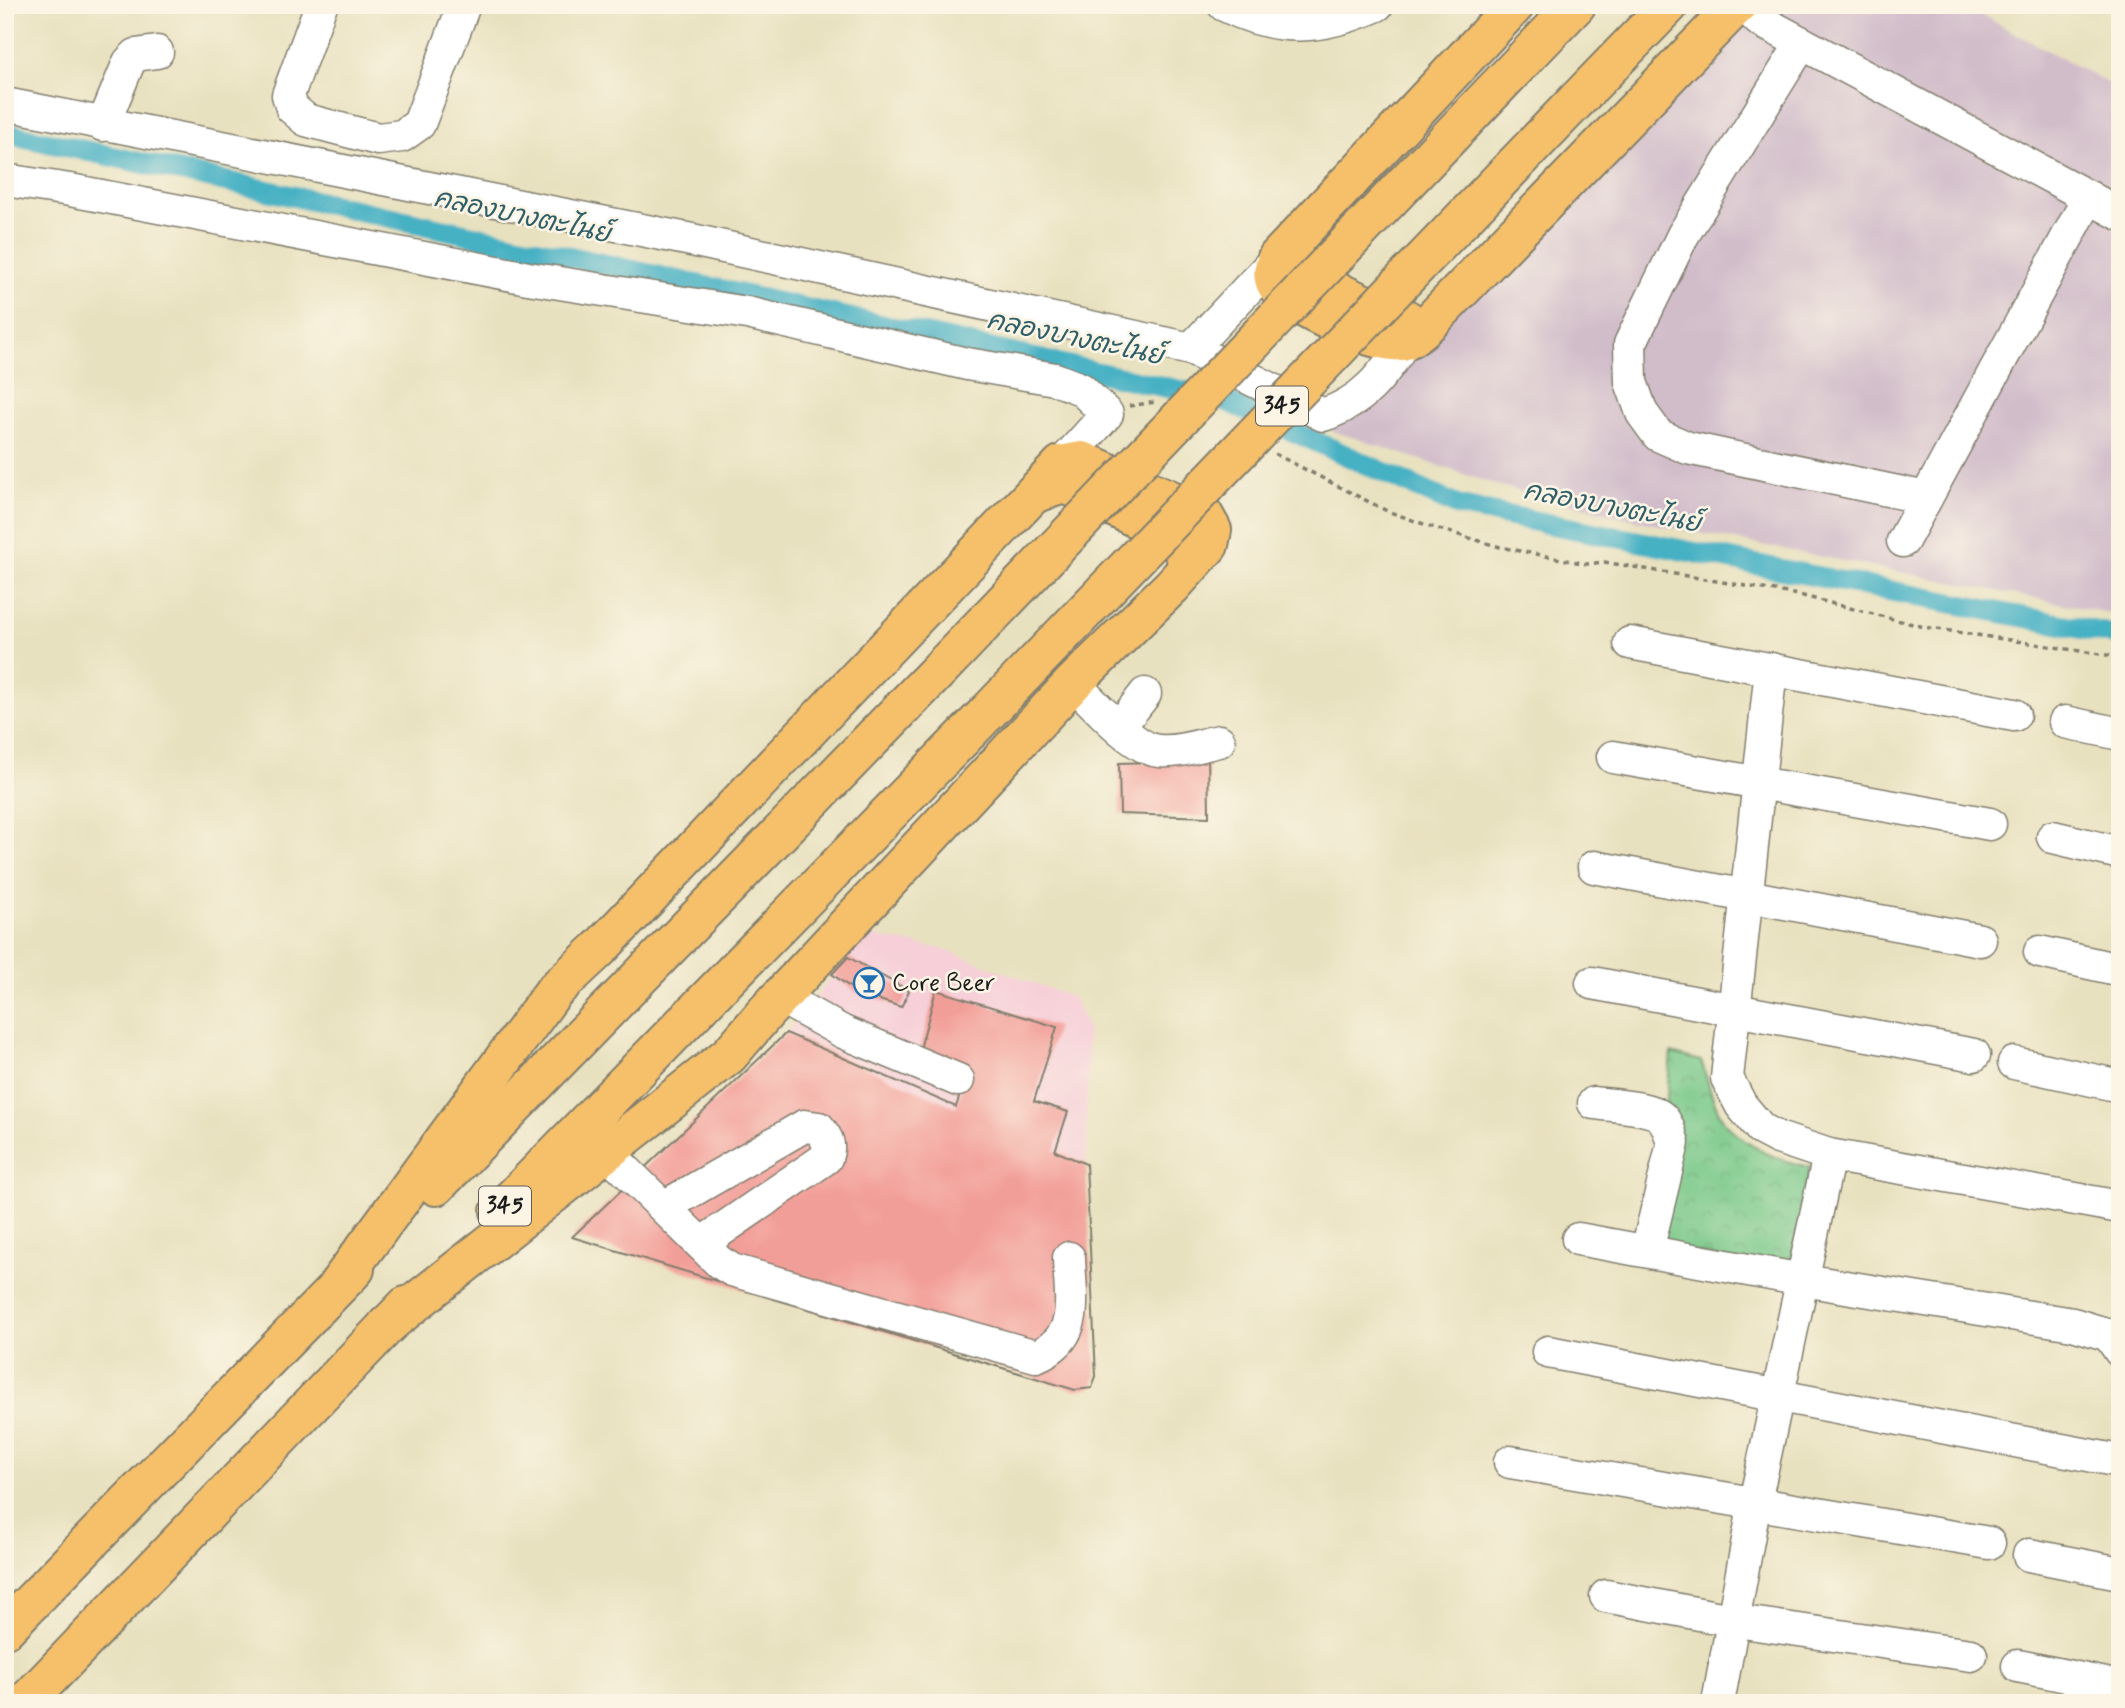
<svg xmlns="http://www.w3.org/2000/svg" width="2125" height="1708" font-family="Mynerve,'Playpen Sans Thai',sans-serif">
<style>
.built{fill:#f6cfd8}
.industrial{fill:#d1bdca}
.park{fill:url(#park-crowns);stroke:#4a7252;stroke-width:2}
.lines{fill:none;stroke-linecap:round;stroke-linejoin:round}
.canal{stroke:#46b1c4;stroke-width:21}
.building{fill:#f29e98}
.minor-casing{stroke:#827e6e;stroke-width:35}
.major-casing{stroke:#827e6e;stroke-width:42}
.path{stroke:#827e6e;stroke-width:3.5;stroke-dasharray:5 5;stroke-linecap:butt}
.minor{stroke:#fff;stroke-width:32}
.major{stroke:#f6c06b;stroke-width:38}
.major-bridge-casing{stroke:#827e6e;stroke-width:42;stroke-linecap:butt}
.major-bridge{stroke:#f6c06b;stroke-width:38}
.labels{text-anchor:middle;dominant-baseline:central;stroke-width:5;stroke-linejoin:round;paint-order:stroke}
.shield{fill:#fcf5e5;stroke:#5f5d58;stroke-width:2}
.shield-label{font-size:23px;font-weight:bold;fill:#1c1c1c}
.poi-label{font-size:24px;fill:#1c1c1c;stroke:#fcf5e5;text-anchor:start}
.water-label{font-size:26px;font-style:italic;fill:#2f5f68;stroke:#fcf5e5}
</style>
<defs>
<pattern id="park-crowns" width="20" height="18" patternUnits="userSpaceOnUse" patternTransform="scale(1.75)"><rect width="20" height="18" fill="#78c889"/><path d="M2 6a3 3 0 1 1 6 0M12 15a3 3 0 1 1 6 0" fill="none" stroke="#67ab76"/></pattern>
</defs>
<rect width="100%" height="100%" fill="#fcf5e5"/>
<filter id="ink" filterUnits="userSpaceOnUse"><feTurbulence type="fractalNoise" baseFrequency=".0143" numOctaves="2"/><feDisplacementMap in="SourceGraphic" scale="14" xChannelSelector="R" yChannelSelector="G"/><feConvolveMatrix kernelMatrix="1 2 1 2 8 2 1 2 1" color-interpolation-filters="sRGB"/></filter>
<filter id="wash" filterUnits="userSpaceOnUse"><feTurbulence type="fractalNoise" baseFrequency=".00686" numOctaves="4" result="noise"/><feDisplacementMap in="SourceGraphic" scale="28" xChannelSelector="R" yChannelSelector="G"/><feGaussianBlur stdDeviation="1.57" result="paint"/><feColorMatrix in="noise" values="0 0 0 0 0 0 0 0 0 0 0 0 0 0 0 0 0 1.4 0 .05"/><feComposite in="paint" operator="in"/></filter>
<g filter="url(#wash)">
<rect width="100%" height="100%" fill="#e8e1bf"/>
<polygon class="built" points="866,935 942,949 1074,998 1088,1029 1086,1164 786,1033"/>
<polygon class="industrial" points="1736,5 1963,5 2120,90 2120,615 1639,521 1497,485 1330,430 1405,341"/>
<path class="park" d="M1671 1053 1701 1061C1708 1079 1713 1107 1725 1122 1745 1147 1779 1161 1810 1167L1789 1272 1653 1244Z"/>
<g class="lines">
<polyline class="canal" points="5,133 1224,400 1458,506 2120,636"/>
</g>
<g id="blocks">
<g class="building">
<polygon points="1208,749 1209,817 1120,814 1119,763 1156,762"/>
<polygon points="848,957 909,991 901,1007 858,993 832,974"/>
<polygon points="936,990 1057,1027 1034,1101 1068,1112 1055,1151 1086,1164 1096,1376 1092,1388 1075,1390 572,1237 786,1033 956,1107 967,1073 917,1060"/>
</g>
</g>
</g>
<g filter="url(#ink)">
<use href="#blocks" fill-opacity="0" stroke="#827e6e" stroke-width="2"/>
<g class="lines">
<g class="minor-casing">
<g id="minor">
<polyline points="321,5 288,95 292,108 306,120 378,139 402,136 419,124 464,5"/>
<path d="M1224 5C1279 33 1322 29 1377 5"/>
<polyline points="1744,5 1759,20 2120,214"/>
<polyline points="1802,43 1683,235 1630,344 1631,382 1642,413 1658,435 1688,448 1926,498"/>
<path d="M5 104 687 239 1191 349 1323 415C1363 402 1383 376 1405 341"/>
<polyline points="103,125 129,62 136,55 157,52"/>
<polyline points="5,180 70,190 528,278 747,313 967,364 1055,379 1081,389 1107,414 1061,465"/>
<polyline points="1191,349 1277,258"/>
<polyline points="1903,541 2089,197"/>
<polyline points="1630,643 2014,715"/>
<polyline points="1771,669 1727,1078 1741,1105 1761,1129 1778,1138 1829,1155 2120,1207"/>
<path d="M1073 683C1092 701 1134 750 1159 751 1179 753 1200 745 1219 741"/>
<polyline points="2065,722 2120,734"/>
<polyline points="1120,726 1145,694"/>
<polyline points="1613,757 1990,824"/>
<polyline points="2053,837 2120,853"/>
<polyline points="1594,867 1980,940"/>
<polyline points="2040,952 2120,970"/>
<polyline points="1592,983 1974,1055"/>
<polyline points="780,997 843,1032 958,1080"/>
<polyline points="2014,1063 2120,1086"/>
<path d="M1594 1103C1609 1105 1651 1107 1661 1117 1668 1123 1670 1134 1673 1143L1647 1251"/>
<path d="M607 1152 719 1262 732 1270 1036 1356C1082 1337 1070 1299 1069 1258"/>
<path d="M664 1207 804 1126 819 1128C827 1138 831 1145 826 1158L701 1244"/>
<polyline points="1578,1239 1803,1280 2073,1324 2109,1335 2120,1351"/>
<polyline points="1548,1352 2120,1461"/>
<polyline points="1510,1462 1989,1543"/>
<polyline points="2029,1555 2120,1573"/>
<polyline points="1606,1596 1736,1621 1971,1655"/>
<polyline points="2018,1666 2120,1687"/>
<polyline points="1718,1703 1755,1502 1829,1155"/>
</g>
</g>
<g class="major-casing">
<g id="major">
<path d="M1515 5 1277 258C1274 267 1271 274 1276 284 1288 307 1376 345 1402 341 1412 339 1425 326 1433 319L1737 5"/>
<polyline points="1525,58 1576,5"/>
<polyline points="1577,100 1669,5"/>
<path d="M1294 256C1300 280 1382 313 1406 319"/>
<polyline points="1033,494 1061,485 1070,486 1177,538 1183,545 1183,551"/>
<polyline points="436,1186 941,668"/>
<polyline points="500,1211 988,712"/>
<polyline points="337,1286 554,991 599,949 1061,465 1082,461 1203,514 1212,530 1209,545 1172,586 1073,683 766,1012 729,1055 387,1325"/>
<polyline points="5,1629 355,1269"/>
<polyline points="25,1703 406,1306"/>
</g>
</g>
<g class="path">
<polyline points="1129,406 1155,402"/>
<polyline points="1275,454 1387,511 1432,527 1500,547 1587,564 1604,562 1799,595 1924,627 2120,657"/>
</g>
<use href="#minor" class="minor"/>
<use href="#major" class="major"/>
<g class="major-bridge-casing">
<g id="major-bridge">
<polyline points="941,668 1525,58"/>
<polyline points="988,712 1577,100"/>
</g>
</g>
<use href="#major-bridge" class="major-bridge"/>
</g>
</g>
<defs>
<g id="bar-ring" transform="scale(1.575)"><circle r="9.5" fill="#fcf5e5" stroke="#1f6fb2" stroke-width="1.5"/><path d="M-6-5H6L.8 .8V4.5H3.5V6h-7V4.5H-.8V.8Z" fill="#1f6fb2"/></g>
</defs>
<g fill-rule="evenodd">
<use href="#bar-ring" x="869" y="983"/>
</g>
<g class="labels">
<g class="shield">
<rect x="1256" y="386.5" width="52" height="39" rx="5"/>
<rect x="479" y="1186.5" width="52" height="39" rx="5"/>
</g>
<g class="shield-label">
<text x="1282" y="406">345</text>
<text x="505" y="1206">345</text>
</g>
<g class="poi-label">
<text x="892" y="983">Core Beer</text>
</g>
<g class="water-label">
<text transform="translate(522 217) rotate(12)">คลองบางตะไนย์</text>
<text transform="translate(1075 339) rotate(12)">คลองบางตะไนย์</text>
<text transform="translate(1612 508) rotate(11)">คลองบางตะไนย์</text>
</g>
</g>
<rect width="2125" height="1708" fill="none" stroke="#fcf5e5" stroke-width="28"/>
</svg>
